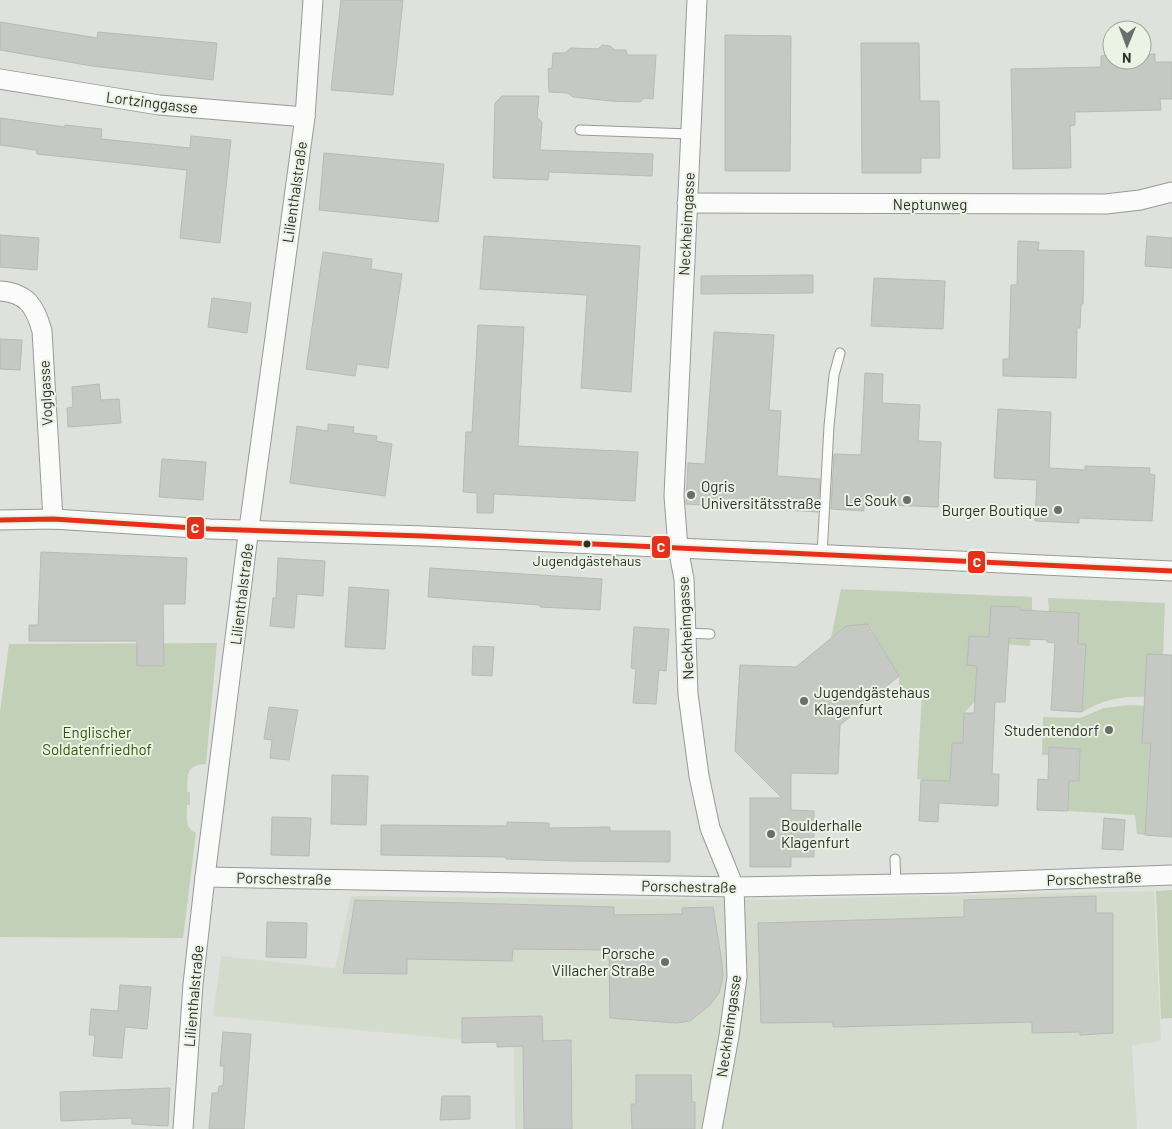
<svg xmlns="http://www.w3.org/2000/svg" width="1172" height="1129" font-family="Barlow,sans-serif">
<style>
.built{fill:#d3dbcd}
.green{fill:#c1d0b6}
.building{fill:#c6c9c3;stroke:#b7bab5}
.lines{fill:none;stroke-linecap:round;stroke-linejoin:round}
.service-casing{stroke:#989a96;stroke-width:11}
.minor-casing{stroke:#989a96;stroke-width:21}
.service{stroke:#fafbfa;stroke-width:9}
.minor{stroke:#fafbfa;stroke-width:19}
.bus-1-casing{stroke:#ebf3e5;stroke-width:9}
.bus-1{stroke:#e6301a;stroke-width:5}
.poi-dot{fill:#6b6e69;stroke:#ebf3e5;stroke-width:2}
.bus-dot{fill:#2d302b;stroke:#ebf3e5;stroke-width:2}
.labels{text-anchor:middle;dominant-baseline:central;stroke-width:4;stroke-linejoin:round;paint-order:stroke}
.bus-label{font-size:14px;fill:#2d302b;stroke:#ebf3e5}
.street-label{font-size:15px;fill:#2d302b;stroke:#ebf3e5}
.poi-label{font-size:15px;fill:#2d302b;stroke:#ebf3e5;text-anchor:end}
.park-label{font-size:15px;fill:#31550b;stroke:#ebf3e5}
.line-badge{stroke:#ebf3e5;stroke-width:2}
.badge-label{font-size:14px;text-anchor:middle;font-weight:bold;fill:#fff}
</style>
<rect width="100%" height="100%" fill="#dfe2dc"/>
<polygon class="built" points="1154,891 1161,1041 1132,1045 1137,1129 515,1129 514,1045 213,1016 221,956 335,968 351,896 747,900"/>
<g class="green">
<polygon points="841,589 1032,597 1032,616 1020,616 1020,607 991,606 989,637 969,636 967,665 977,666 975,701 964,713 963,743 952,743 951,772 969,786 917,779 922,694 899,692 899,676 869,624 846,626 831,638"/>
<path d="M1048 598 1165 603 1163 655H1147L1145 697C1121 696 1103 700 1082 712L1078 644 1079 614 1049 612Z"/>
<polygon points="1020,623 1031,623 1030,646 999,644 999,638 1018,639"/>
<path d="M217 643 206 764C185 765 188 775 187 792H190V805H187C187 816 184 828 196 833L183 938 0 937V712L9 644Z"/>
<polygon points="1130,705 1145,706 1143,743 1151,743 1147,805 1156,805 1154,836 1137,834 1135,815 1068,811 1069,781 1079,781 1080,749 1049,747 1049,755 1042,755 1043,717 1080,718 1104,708"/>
<polygon points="1172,890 1172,1018 1161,1019 1156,891"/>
</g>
<g class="building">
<polygon points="341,0 403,0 393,95 331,90"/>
<polygon points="0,22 97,38 98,32 217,43 213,80 92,66 0,50"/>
<polygon points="725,35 791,36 790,171 725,171"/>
<polygon points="861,43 919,43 920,101 939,101 940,158 921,158 921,173 862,173"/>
<polygon points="602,45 610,46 615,50 626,50 627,55 656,55 653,99 644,98 640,102 611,101 573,97 568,93 549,92 548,69 552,68 553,53 565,53 570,48 598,49"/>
<polygon points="1155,54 1155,62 1172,62 1172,99 1160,99 1161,110 1075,112 1075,125 1070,126 1071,168 1013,169 1011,69 1101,67 1101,56 1112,55 1112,60 1142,60 1142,55"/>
<polygon points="502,96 539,96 537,117 542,122 540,150 653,154 652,176 549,172 548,180 493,178 495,103"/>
<polygon points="0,118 65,127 65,125 102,129 101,139 190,148 191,136 231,140 220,243 180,238 187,170 37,154 36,150 0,145"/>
<polygon points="324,153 444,164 438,222 319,210"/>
<polygon points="0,235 39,238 37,270 0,267"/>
<polygon points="484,236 640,246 631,392 581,388 587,295 480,289"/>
<polygon points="1147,236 1172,238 1172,268 1145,266"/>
<polygon points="1018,241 1039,242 1038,250 1084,251 1083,304 1081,304 1080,328 1077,328 1076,378 1003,376 1003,359 1009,359 1011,285 1017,285"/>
<polygon points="323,252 372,259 371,269 402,274 388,368 357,364 355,376 306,369"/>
<polygon points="813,275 813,293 701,294 701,276"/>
<polygon points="874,278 945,281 943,329 871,326"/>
<polygon points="212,298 251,303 247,333 208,327"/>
<polygon points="478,325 524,327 518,446 638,452 635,501 494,494 493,513 477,513 477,493 463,492 466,432 472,432"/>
<polygon points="714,332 774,335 769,410 781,411 777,476 820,479 818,512 686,504 688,463 705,464"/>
<polygon points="0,339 22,340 20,370 0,369"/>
<polygon points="865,373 883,374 882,403 920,405 918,441 941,442 938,507 864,504 864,511 831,509 834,454 861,455"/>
<polygon points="99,384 101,400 119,399 121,423 68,427 67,408 73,407 72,387"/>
<polygon points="998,409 1051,412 1049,468 1085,470 1085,466 1150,468 1149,474 1155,475 1152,521 1079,518 1079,523 1035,521 1037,480 994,478"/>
<polygon points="328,424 354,427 353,433 377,436 376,441 392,444 385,496 290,483 297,426 328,431"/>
<polygon points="162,459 206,462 203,500 159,497"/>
<polygon points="41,552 187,558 185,604 163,604 164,666 137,666 137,641 29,641 29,625 38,625"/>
<polygon points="278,558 325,561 323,596 297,594 294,628 270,626 273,598 276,598"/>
<polygon points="430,568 602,579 600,610 540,607 540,605 428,597"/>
<polygon points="349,587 389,590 385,649 345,647"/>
<polygon points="991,606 1020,607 1020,610 1079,613 1078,644 1086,644 1082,712 1051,710 1055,643 1047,642 1047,640 1009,638 1005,702 995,702 992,774 999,774 998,806 939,803 938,822 919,821 921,780 950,781 952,743 963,743 964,713 974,713 977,666 967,665 969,636 989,637"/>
<polygon points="868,624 899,676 840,725 838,774 791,773 791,810 814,811 814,857 791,857 791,867 750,867 750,798 782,798 735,751 740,665 796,667 846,626"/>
<polygon points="634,627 669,629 666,671 659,670 656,704 633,703 636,669 631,668"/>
<polygon points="473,646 494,647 492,676 472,675"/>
<polygon points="1147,654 1172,655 1172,837 1145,835 1151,743 1142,743"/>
<polygon points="269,707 298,710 289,760 270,758 272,740 264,739"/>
<polygon points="1049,747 1080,749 1079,781 1069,781 1068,811 1037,810 1038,779 1048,780"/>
<polygon points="332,775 368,776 366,825 331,824"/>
<polygon points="272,817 311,818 309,856 271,855"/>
<polygon points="1104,818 1125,820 1123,850 1102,849"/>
<polygon points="507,822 549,823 549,828 610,827 610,831 670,831 670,862 569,861 506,859 506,857 381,855 381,825 507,826"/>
<polygon points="1096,896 1096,913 1113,913 1113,1033 1080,1035 1080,1032 1032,1033 1032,1022 833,1027 833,1022 761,1023 758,923 964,917 964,900"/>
<polygon points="355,900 614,907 614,915 682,914 682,908 713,907 722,963 723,976 719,993 710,1005 690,1021 676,1023 610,1018 609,950 513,949 512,961 407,959 407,974 343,973"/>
<polygon points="267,922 307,923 306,958 266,957"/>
<polygon points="120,985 151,987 147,1029 125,1027 122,1058 93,1056 95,1035 89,1035 91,1009 118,1011"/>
<polygon points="542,1016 543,1041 571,1040 572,1129 524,1129 523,1046 497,1047 497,1042 462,1043 462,1018"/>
<polygon points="223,1032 251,1034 244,1129 209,1129 212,1093 218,1093 219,1086 223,1086 224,1066 220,1066"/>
<polygon points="636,1075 691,1075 692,1102 695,1102 695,1129 632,1129 631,1104 636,1104"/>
<polygon points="170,1088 168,1126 132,1124 132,1118 61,1121 60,1092"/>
<polygon points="442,1096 470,1096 470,1119 440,1120"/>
</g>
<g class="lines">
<g class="service-casing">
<g id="service">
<polyline points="580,130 690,134"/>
<polyline points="822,555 829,426 834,375 840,353"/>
<polyline points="686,633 710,634"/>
<polyline points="895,859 896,884"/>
</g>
</g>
<g class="minor-casing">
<g id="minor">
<polyline points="697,0 674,496 678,548 684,579 688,694 699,776 710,828 734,887 737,977 729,1036 712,1129"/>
<polyline points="0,79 159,105 305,117"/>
<polyline points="687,203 1106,204 1140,200 1172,192"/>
<path d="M0 291C27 293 35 306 42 331L53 519"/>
<polyline points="0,520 53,519 210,529 423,536 1172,571"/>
<polyline points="205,877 734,887 958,883 1172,875"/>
<polyline points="183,1129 193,984 205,877 247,543 305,117 313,0"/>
</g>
</g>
<use href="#service" class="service"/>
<use href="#minor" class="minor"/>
<g class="bus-1-casing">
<polyline id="bus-1" points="0,520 53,519 210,529 423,536 1172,571"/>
</g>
<use href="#bus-1" class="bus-1"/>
</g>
<g class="poi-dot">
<circle cx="691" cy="495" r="5"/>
<circle cx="907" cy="500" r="5"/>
<circle cx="1058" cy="510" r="5"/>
<circle cx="804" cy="701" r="5"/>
<circle cx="1109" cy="730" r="5"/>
<circle cx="771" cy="834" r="5"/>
<circle cx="665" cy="962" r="5"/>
</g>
<circle class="bus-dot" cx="587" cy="544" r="4.5"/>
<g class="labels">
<g class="bus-label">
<text x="587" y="560">Jugendgästehaus</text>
</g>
<g class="street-label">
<text transform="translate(152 102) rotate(7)">Lortzinggasse</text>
<text transform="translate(294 192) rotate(-82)">Lilienthalstraße</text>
<text x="930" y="204">Neptunweg</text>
<text transform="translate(686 224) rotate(-87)">Neckheimgasse</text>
<text transform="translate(45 393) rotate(-93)">Voglgasse</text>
<text transform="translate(241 594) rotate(-83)">Lilienthalstraße</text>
<text transform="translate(685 628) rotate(-93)">Neckheimgasse</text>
<text transform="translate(284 878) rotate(1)">Porschestraße</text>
<text transform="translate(1094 878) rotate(-2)">Porschestraße</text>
<text transform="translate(689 886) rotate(1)">Porschestraße</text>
<text transform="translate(193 996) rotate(-85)">Lilienthalstraße</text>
<text transform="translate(728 1026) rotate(-82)">Neckheimgasse</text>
</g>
<g class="poi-label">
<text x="701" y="486" text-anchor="start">Ogris<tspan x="701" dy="17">Universitätsstraße</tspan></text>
<text x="897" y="500">Le Souk</text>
<text x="1048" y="510">Burger Boutique</text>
<text x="814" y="692" text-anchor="start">Jugendgästehaus<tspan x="814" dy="17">Klagenfurt</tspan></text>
<text x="1099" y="730">Studentendorf</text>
<text x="781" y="825" text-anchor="start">Boulderhalle<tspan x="781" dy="17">Klagenfurt</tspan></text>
<text x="655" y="953">Porsche<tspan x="655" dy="17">Villacher Straße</tspan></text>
</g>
<g class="park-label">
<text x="97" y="732">Englischer<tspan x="97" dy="17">Soldatenfriedhof</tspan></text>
</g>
</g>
<g class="line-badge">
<rect x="186" y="516" width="19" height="24" rx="5" fill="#e6301a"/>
<rect x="651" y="535" width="20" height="24" rx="5" fill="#e6301a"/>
<rect x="967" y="550" width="19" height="24" rx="5" fill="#e6301a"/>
</g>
<g class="badge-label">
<text x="195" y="533">C</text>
<text x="661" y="552">C</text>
<text x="977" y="567">C</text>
</g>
<g transform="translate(1127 45) rotate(181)"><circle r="24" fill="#ebf3e5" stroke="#9fa59b"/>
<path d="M0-4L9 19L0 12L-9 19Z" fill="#6b6e69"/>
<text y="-8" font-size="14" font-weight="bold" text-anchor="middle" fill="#2d302b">N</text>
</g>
</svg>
